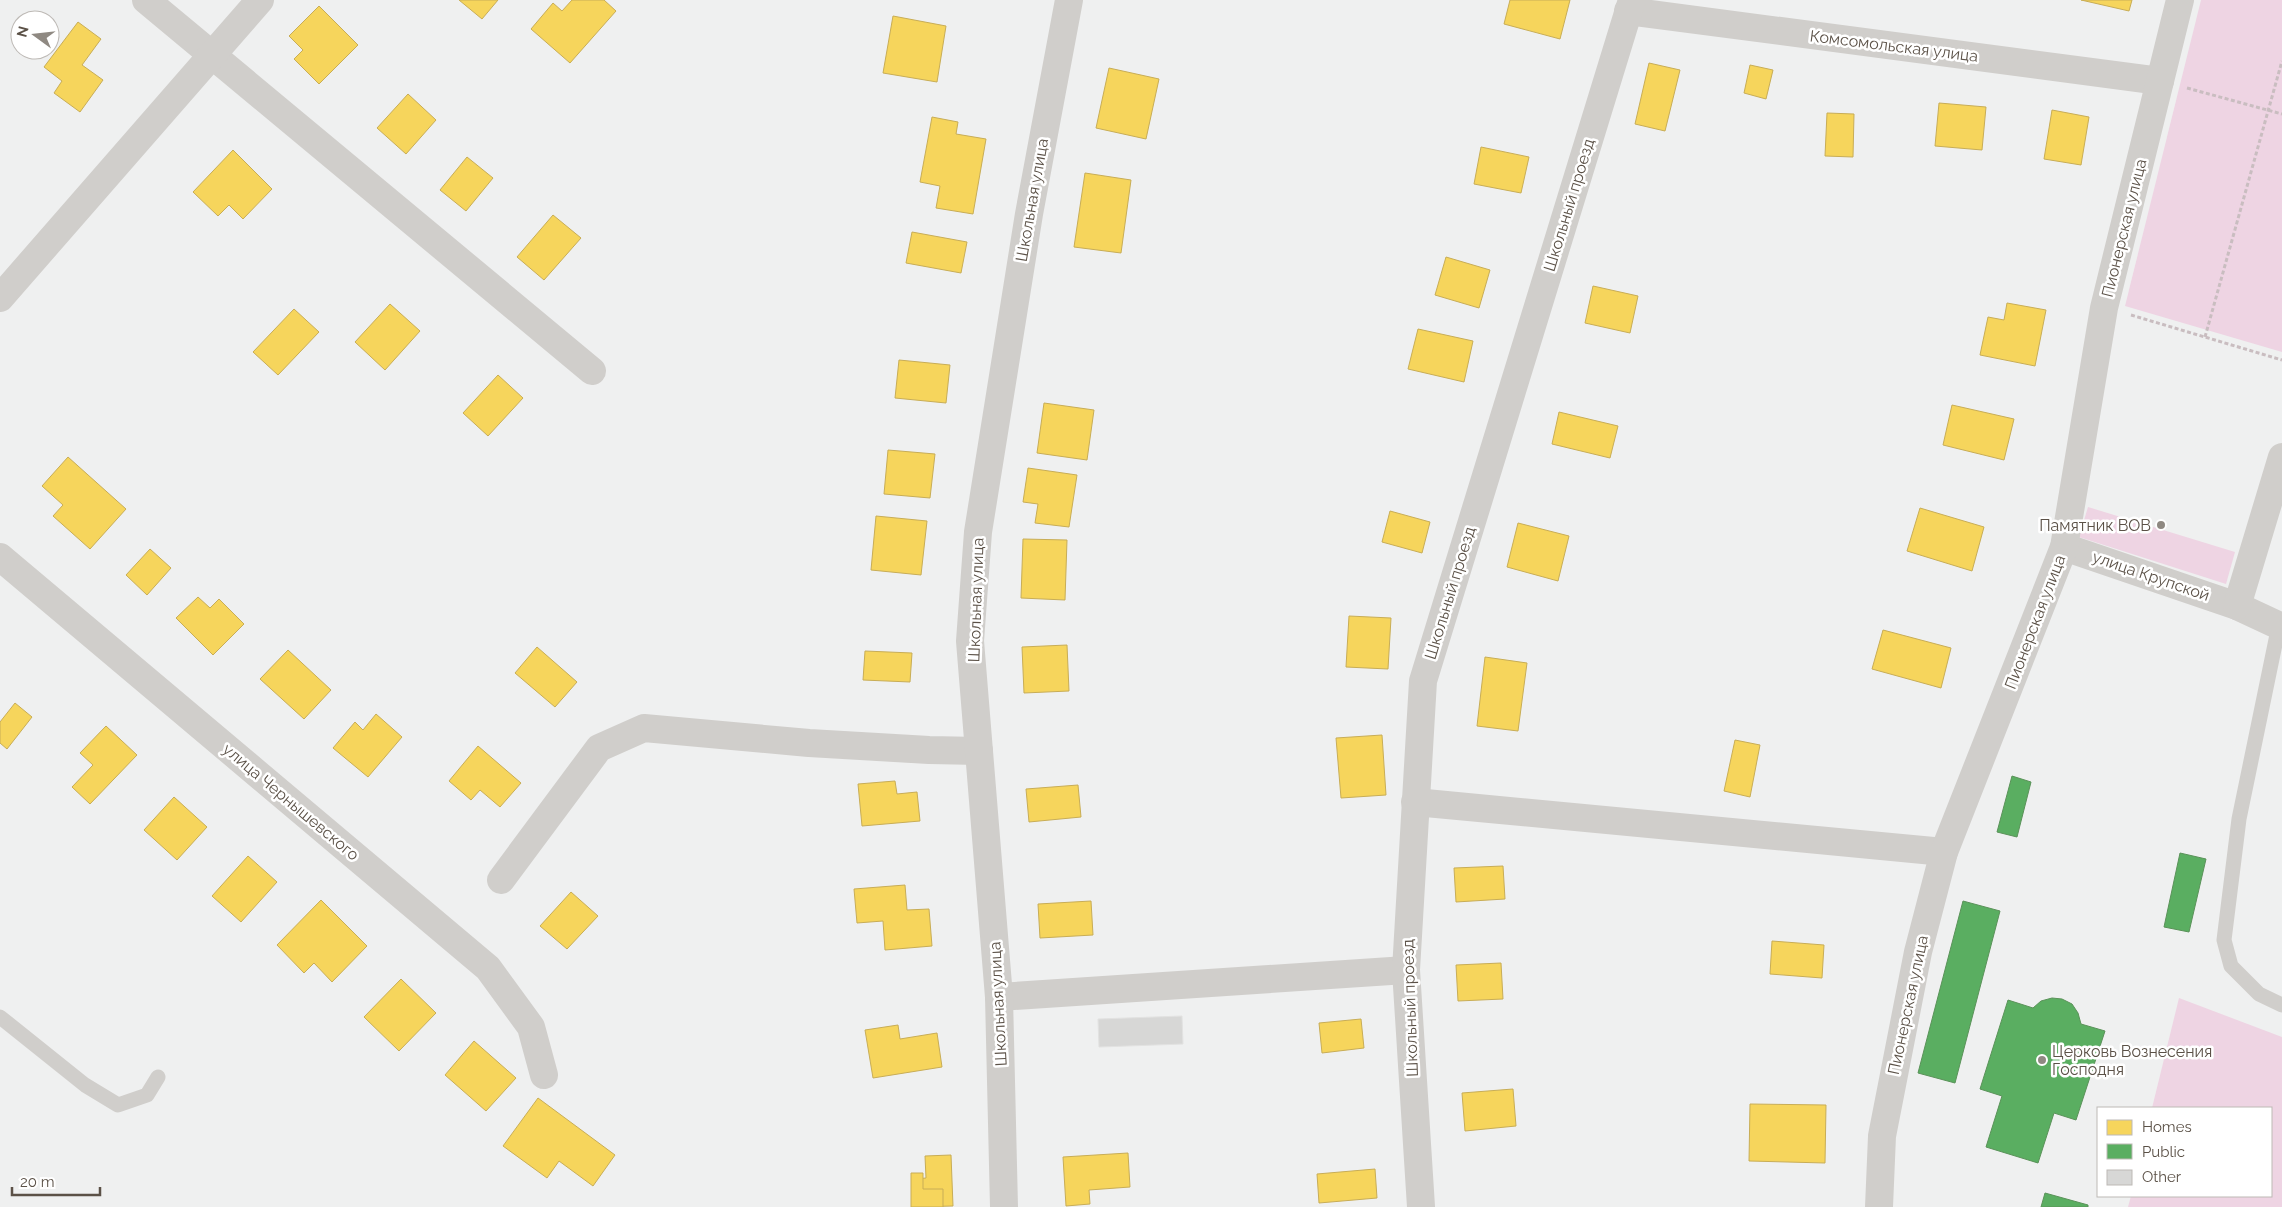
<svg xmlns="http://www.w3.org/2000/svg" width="2282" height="1207" font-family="Raleway,sans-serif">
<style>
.green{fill:#eed4e3}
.homes{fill:#f6d55c;stroke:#c8ad56}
.public{fill:#5aae61;stroke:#5a9259}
.building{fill:#d7d7d6;stroke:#e2e2e1}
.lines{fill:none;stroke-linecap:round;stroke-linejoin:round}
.path{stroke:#c9bdc0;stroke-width:3;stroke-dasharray:4 2.5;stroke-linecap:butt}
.lane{stroke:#d0cecb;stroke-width:15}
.street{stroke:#d0cecb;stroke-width:28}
.poi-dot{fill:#8f8982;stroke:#fff;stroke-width:2}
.labels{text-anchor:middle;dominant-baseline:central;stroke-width:5;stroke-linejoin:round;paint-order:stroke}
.street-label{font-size:16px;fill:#5b5147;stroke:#fff}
.poi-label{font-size:16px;fill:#5b5147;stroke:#fff;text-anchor:end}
</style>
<rect width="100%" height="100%" fill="#eff0f0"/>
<g class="green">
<polygon points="2201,0 2282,0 2282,352 2125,306"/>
<polygon points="2088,507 2235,552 2226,584 2079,537"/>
<polygon points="2179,998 2282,1037 2282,1207 2128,1207 2131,1196 2271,1196 2271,1108 2152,1108"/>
</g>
<g class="homes">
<polygon points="459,0 498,0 482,19"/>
<polygon points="572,0 604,0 616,11 570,63 531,29 553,3 562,11"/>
<polygon points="1510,0 1570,0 1560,39 1504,24"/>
<polygon points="2081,0 2132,0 2129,11"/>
<polygon points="319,6 358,45 319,84 294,59 303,50 289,36"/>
<polygon points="893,16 946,26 937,82 883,73"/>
<polygon points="78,22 101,39 82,65 103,80 80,112 54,93 62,81 44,67"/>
<polygon points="1649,63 1680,70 1665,131 1635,124"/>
<polygon points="1750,65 1773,70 1766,99 1744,93"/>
<polygon points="1109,68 1159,79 1146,139 1096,128"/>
<polygon points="408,94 436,120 406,154 377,128"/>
<polygon points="1939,103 1986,107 1982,150 1935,146"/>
<polygon points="2052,110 2089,117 2081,165 2044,159"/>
<polygon points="1827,113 1854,114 1853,157 1825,156"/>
<polygon points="932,117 958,122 956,134 986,139 973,214 936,208 940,186 920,182"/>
<polygon points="1481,147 1529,157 1521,193 1474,184"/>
<polygon points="233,150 272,189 243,219 229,205 218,216 193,192"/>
<polygon points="467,157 493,178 466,211 440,190"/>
<polygon points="1085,173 1131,180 1121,253 1074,247"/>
<polygon points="553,215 581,238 544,280 517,257"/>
<polygon points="912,232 967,242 961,273 906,263"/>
<polygon points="1446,257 1490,270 1479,308 1435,295"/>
<polygon points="1593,286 1638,296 1630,333 1585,323"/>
<polygon points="2007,303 2046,310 2035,366 1980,355 1988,317 2004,320"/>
<polygon points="390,304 420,331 385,370 355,342"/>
<polygon points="294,309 319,332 278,375 253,352"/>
<polygon points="1418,329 1473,341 1464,382 1408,369"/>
<polygon points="899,360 950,365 946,403 895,398"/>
<polygon points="498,375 523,398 488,436 463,413"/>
<polygon points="1044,403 1094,410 1087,460 1037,453"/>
<polygon points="1952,405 2014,419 2004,460 1943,445"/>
<polygon points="1559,412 1618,426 1610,458 1552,444"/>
<polygon points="888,450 935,454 930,498 884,494"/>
<polygon points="68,457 126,509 90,549 53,516 63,505 42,486"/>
<polygon points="1028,468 1077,475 1069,527 1035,523 1038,504 1023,502"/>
<polygon points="1920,508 1984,527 1972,571 1907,551"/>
<polygon points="1390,511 1430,522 1422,553 1382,542"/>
<polygon points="876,516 927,521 921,575 871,570"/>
<polygon points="1518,523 1569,536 1558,581 1507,567"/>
<polygon points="1023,539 1067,540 1065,600 1021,598"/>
<polygon points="150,549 171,568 147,595 126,575"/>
<polygon points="198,597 210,608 219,599 244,624 213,655 176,618"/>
<polygon points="1349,616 1391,618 1388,669 1346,667"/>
<polygon points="1883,630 1951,648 1941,688 1872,669"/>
<polygon points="1067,645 1069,691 1024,693 1022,647"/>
<polygon points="537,647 577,682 555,707 515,673"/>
<polygon points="288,650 331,690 304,719 260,679"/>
<polygon points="865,651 912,653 910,682 863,680"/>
<polygon points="1485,657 1527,663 1518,731 1477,726"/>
<polygon points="15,703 32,717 7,749 0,743 0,722"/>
<polygon points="376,714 402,737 368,777 333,748 355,722 363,730"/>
<polygon points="106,726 137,755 90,804 72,787 93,765 80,753"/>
<polygon points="1382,735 1386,795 1341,798 1336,738"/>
<polygon points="1735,740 1760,745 1750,797 1724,791"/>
<polygon points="478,746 521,783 500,807 480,790 471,800 449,781"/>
<polygon points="895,781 897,794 917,792 920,821 862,826 858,784"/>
<polygon points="1078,785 1081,817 1029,822 1026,789"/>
<polygon points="174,797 207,827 177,860 144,830"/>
<polygon points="248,856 277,882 241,922 212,896"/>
<polygon points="1503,866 1505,899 1456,902 1454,868"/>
<polygon points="905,885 907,910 929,909 932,946 885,950 883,921 857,923 854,889"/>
<polygon points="571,892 598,916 567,949 540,926"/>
<polygon points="321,900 367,946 332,982 314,963 304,973 277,945"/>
<polygon points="1091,901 1093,935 1040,938 1038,904"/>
<polygon points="1772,941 1824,945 1822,978 1770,974"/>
<polygon points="1501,963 1503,999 1458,1001 1456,965"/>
<polygon points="401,979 436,1013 399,1051 364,1017"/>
<polygon points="1361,1019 1364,1048 1322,1053 1319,1023"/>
<polygon points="898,1025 900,1039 937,1033 942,1067 873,1078 865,1030"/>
<polygon points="474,1041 516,1078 486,1111 445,1075"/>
<polygon points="1513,1089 1516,1126 1465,1131 1462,1093"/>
<polygon points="538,1098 615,1155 593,1186 559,1161 547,1178 503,1146"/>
<polygon points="1750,1104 1826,1105 1825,1163 1749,1161"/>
<polygon points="1128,1153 1130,1187 1089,1190 1090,1204 1066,1206 1063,1157"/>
<polygon points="951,1155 953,1206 915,1207 914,1179 926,1178 925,1156"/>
<polygon points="1375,1169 1377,1198 1319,1203 1317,1174"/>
<polygon points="911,1173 923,1173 923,1189 943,1189 943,1207 911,1207"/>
</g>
<g class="public">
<polygon points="2012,776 2031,782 2017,837 1997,832"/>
<polygon points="2180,853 2206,859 2189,932 2164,927"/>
<polygon points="1963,901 2000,911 1955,1083 1918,1073"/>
<polygon points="2052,998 2062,999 2072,1004 2078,1013 2081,1024 2105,1031 2076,1120 2054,1113 2038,1163 1986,1147 2002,1096 1980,1089 2008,1000 2033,1008 2041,1001"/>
<polygon points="2045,1193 2088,1205 2088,1207 2041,1207"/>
</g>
<polygon class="building" points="1182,1016 1183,1044 1099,1047 1098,1019"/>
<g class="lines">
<g class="path">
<polyline points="2187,88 2282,114"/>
<polyline points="2131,315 2282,360"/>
<polyline points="2205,337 2282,61"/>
</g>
<g class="lane">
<polyline points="2279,625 2239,819 2224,940 2231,966 2259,994 2282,1005"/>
<polyline points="0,1017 85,1085 118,1105 147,1095 158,1077"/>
</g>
<g class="street">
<polyline points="146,0 592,371"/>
<polyline points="1628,11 2160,81"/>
<polyline points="0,298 260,0"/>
<polyline points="2064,547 2237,606 2282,627"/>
<polyline points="0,557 488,968 531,1027 544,1075"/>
<polyline points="2237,606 2282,457"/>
<polyline points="1415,802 1944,852"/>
<polyline points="501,880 599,748 644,728 809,743 929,750 979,751"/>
<polyline points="999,997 1406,970"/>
<polyline points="1004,1207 999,997 970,641 978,532 1029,214 1069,0"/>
<polyline points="1421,1207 1406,970 1423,681 1632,0"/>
<polyline points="1879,1207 1882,1136 1918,952 1944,852 2064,547 2104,308 2180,0"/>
</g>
</g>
<g class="poi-dot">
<circle cx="2161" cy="525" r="5"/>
<circle cx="2042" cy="1060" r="5"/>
</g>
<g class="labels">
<g class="street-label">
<text transform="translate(1894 46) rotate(7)">Комсомольская улица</text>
<text transform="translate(1032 200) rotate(-80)">Школьная улица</text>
<text transform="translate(1569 205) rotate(-73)">Школьный проезд</text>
<text transform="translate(2124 228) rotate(-76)">Пионерская улица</text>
<text transform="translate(2151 576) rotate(19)">улица Крупской</text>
<text transform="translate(1450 593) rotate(-73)">Школьный проезд</text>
<text transform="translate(976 600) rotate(-88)">Школьная улица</text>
<text transform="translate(2035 622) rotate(-69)">Пионерская улица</text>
<text transform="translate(291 802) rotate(40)">улица Чернышевского</text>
<text transform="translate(998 1004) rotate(-93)">Школьная улица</text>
<text transform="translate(1908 1005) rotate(-78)">Пионерская улица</text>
<text transform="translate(1410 1008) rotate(-92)">Школьный проезд</text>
</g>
<g class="poi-label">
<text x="2151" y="525">Памятник ВОВ</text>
<text x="2052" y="1051" text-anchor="start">Церковь Вознесения<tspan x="2052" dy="18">Господня</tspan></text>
</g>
</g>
<rect x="2097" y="1107" width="175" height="90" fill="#ffffff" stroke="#bdb9b5"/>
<rect x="2107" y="1120" width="25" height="15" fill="#f6d55c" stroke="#bdb9b5"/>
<text x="2142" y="1132" font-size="15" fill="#5b5147">Homes</text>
<rect x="2107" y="1144" width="25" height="15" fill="#5aae61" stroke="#bdb9b5"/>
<text x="2142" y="1157" font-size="15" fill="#5b5147">Public</text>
<rect x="2107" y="1170" width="25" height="15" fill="#d7d7d6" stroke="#bdb9b5"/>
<text x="2142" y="1182" font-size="15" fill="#5b5147">Other</text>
<g transform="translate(35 35) rotate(285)"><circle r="24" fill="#ffffff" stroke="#bdb9b5"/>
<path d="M0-4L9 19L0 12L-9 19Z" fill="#8f8982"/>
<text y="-8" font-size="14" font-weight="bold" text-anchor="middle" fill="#5b5147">N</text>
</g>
<path d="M12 1187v8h88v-8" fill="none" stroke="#5b5147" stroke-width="2.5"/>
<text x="20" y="1187" font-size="15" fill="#5b5147" stroke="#ffffff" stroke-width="4" paint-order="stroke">20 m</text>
</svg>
